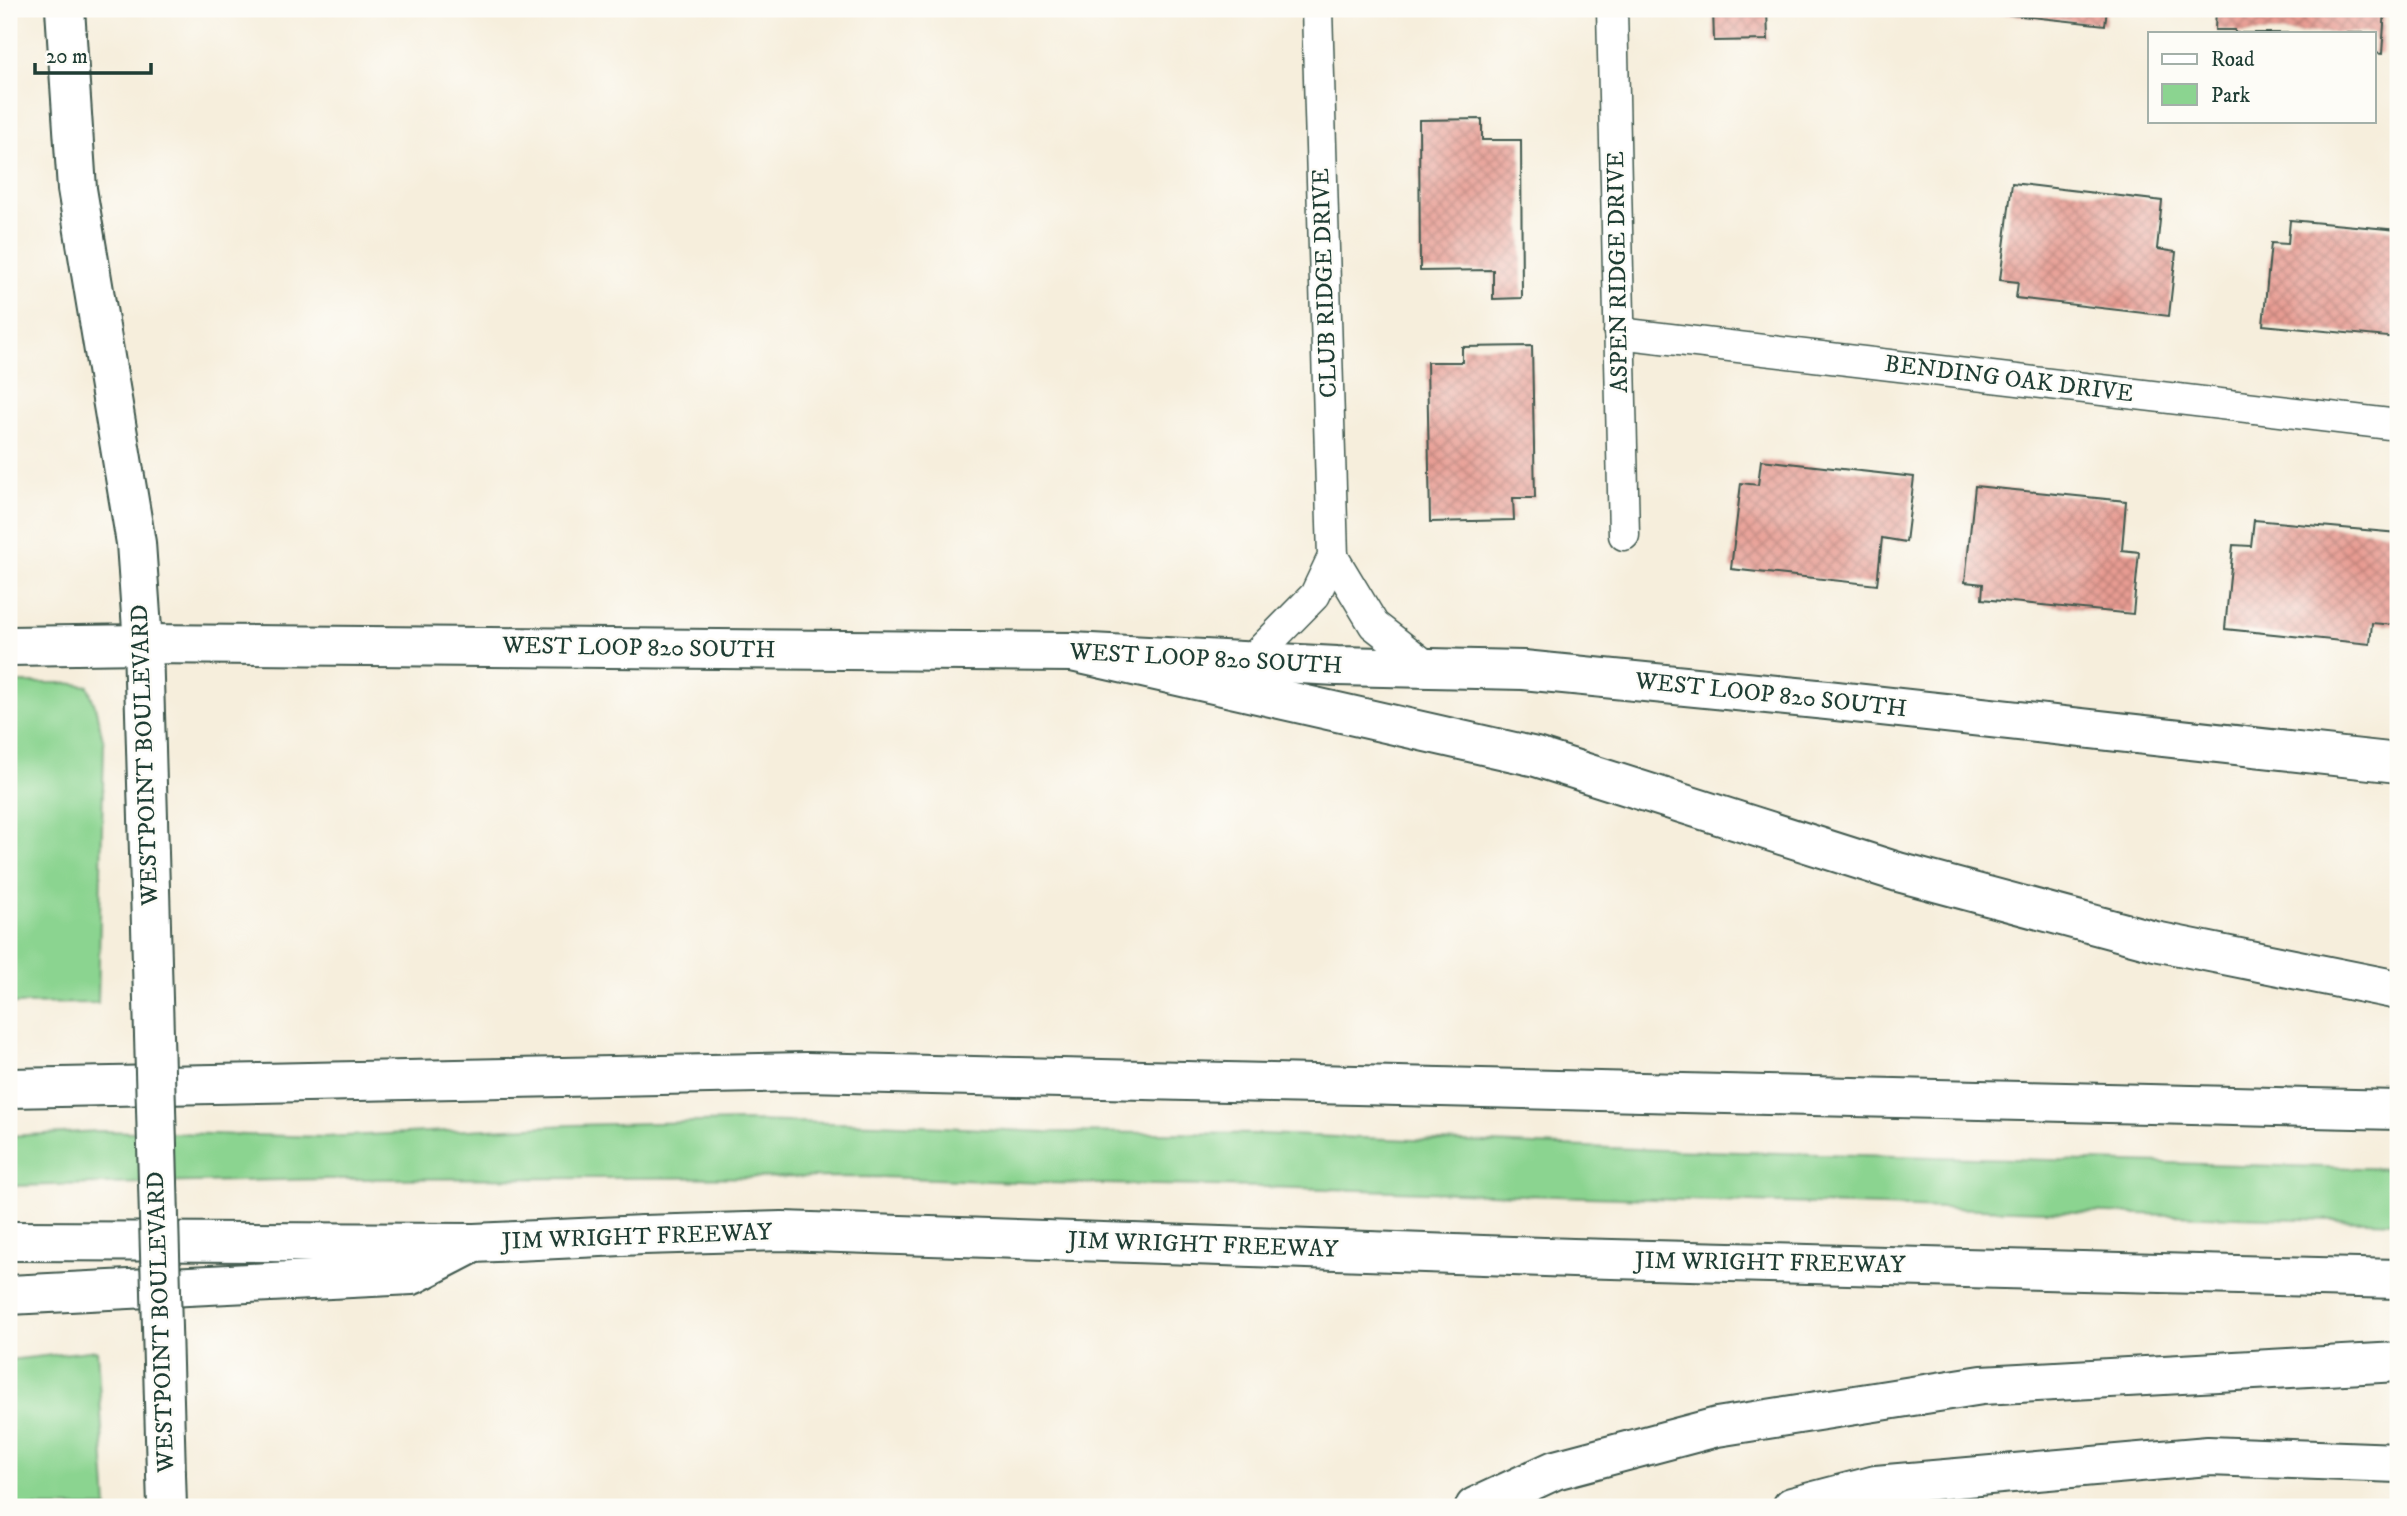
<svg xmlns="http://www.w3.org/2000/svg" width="2407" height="1516" font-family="'IM FELL DW Pica',serif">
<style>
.green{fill:#8bd490;stroke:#558862;stroke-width:2}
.building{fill:url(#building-cross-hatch)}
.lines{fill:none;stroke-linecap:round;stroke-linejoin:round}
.street-casing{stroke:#3f584d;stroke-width:33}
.secondary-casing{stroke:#3f584d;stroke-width:42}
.highway-casing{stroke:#3f584d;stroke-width:42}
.street{stroke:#fff;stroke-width:30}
.secondary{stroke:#fff;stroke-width:38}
.highway{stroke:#fff;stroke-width:38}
.secondary-bridge-casing{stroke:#3f584d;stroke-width:42;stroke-linecap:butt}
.secondary-bridge{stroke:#fff;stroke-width:38}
.labels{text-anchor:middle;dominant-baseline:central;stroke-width:5;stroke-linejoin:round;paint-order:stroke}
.street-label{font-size:24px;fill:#1f3d34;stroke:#fdfcf7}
</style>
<defs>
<pattern id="building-cross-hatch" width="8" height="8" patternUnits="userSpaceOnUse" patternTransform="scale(1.75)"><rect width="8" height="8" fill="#e79b92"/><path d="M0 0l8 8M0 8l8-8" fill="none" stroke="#bb8078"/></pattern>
</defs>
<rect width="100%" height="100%" fill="#fdfcf7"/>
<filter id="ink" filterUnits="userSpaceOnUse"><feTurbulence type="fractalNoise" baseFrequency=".0143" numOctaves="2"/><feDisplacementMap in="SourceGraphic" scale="14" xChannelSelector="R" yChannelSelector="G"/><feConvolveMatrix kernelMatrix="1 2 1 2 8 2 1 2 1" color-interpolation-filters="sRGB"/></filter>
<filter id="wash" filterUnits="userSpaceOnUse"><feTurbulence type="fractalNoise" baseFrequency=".00686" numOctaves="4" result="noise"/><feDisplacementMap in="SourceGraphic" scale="28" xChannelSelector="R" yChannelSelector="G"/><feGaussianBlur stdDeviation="1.57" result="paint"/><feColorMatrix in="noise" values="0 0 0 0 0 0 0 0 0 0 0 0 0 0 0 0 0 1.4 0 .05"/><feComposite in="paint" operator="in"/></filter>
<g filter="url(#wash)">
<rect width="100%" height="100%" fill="#f6eedc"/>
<g class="green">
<polygon points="9,683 67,683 88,686 95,706 104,743 98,1003 9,1004"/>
<polygon points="740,1121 878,1124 1045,1132 1262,1134 1662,1150 2398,1169 2398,1222 1264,1187 1045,1183 879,1177 329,1179 9,1186 9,1136 99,1131 325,1137 571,1125"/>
<polygon points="97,1350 107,1507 9,1507 9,1360"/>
</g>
<g id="blocks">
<g class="building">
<polygon points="1713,9 1767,9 1768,40 1714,41"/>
<polygon points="1975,9 2107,9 2105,25 1975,11"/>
<polygon points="2216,9 2385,9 2382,54 2374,53 2374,33 2235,33 2235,30 2215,30"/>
<polygon points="1482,119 1482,140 1521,140 1522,298 1493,299 1493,270 1420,271 1419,120"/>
<polygon points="2012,183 2162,201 2157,249 2176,252 2169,316 2016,298 2018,282 2000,280"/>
<polygon points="2290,220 2398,230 2398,338 2263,325 2271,243 2288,244"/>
<polygon points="1532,346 1535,498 1513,498 1514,520 1430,522 1427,362 1462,362 1462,347"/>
<polygon points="1761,460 1914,477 1906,542 1882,538 1877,585 1731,569 1741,483 1758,485"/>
<polygon points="1975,486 2126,501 2122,550 2139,552 2133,614 1982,599 1983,584 1965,582"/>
<polygon points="2254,520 2398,533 2398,584 2394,625 2372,623 2370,644 2225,629 2233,545 2251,546"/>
</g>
</g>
</g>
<g filter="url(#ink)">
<use href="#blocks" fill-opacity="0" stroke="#3f584d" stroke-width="2"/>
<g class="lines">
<g class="street-casing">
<g id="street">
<polyline points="1612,9 1624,535"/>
<polyline points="1619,333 2398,425"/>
<polyline points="1333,557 1374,625 1429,668"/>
<polyline points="1250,661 1315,595 1333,557 1317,9"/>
</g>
</g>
<g class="secondary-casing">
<g id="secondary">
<polyline points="65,9 77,189 136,543 143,644 149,853"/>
<polyline points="9,646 143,644 1072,652 1337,666 1523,670 1827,700 2398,763"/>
<polyline points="166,1474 167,1507"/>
<polyline points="1792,1507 1876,1485 2208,1456 2398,1463"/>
</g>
</g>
<g class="highway-casing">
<g id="highway">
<polyline points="1072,652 1536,757 1898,872 2155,941 2398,990"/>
<polyline points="9,1088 807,1072 2398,1110"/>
<polyline points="9,1241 474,1243 643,1235 782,1231 1573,1258 2398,1279"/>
<polyline points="9,1295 412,1275 468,1246"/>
<polyline points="1475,1507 1555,1470 1717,1427 1982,1385 2398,1362"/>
</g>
</g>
<use href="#street" class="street"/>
<use href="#secondary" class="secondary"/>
<use href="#highway" class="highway"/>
<g class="secondary-bridge-casing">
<polyline id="secondary-bridge" points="149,853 166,1474"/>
</g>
<use href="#secondary-bridge" class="secondary-bridge"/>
</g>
</g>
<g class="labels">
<g class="street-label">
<text transform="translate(1618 272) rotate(-91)">ASPEN RIDGE DRIVE</text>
<text transform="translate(1325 283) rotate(-92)">CLUB RIDGE DRIVE</text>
<text transform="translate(2009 379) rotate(7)">BENDING OAK DRIVE</text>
<text transform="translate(639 648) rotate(1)">WEST LOOP 820 SOUTH</text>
<text transform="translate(1206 659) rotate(3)">WEST LOOP 820 SOUTH</text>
<text transform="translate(1771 695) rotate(6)">WEST LOOP 820 SOUTH</text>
<text transform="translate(145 755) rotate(-92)">WESTPOINT BOULEVARD</text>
<text transform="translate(637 1237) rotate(-2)">JIM WRIGHT FREEWAY</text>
<text transform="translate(1203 1245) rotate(2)">JIM WRIGHT FREEWAY</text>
<text transform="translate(1770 1263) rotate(1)">JIM WRIGHT FREEWAY</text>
<text transform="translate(161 1322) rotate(-92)">WESTPOINT BOULEVARD</text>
</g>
</g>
<rect width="2407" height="1516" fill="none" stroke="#fdfcf7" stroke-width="35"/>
<rect x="2148" y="32" width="228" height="91" fill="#fdfcf7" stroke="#a4b0a9" stroke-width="2"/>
<rect x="2162" y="54" width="35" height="10" fill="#ffffff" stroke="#a4b0a9" stroke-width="2"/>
<text x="2211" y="66" font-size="21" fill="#1f3d34">Road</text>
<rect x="2162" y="84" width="35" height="21" fill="#8bd490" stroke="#a4b0a9" stroke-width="2"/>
<text x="2211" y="102" font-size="21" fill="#1f3d34">Park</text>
<path d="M35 63v10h116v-10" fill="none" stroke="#1f3d34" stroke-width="3.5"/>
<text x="46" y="63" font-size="21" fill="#1f3d34" stroke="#fdfcf7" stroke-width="5" paint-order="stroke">20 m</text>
</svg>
